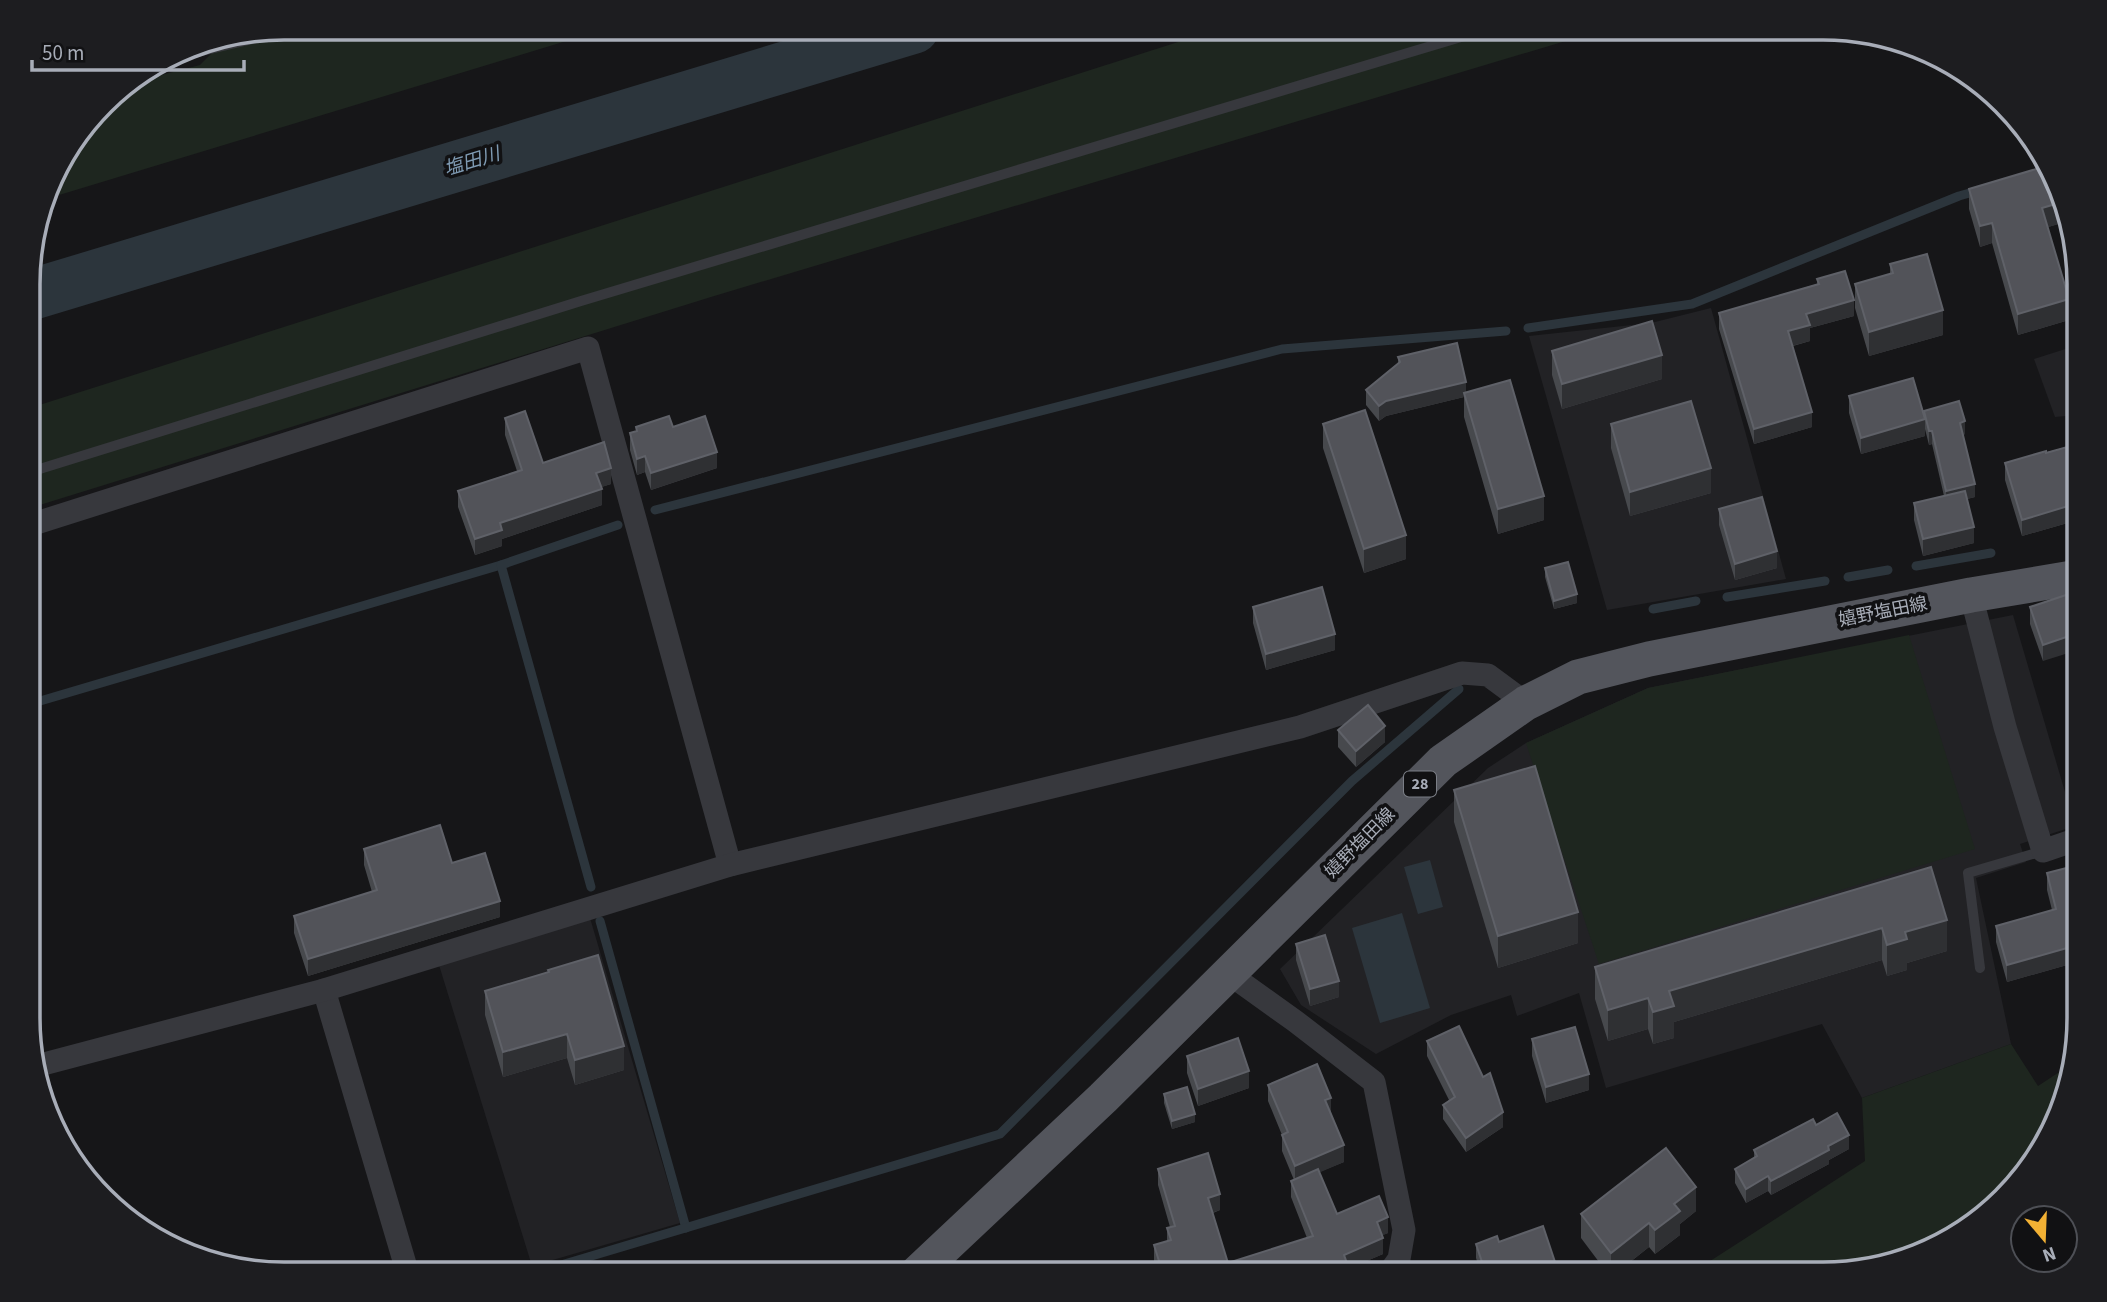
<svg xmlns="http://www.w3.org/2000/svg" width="2107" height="1302" font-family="'Source Sans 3','Noto Sans JP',sans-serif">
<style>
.built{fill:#222225}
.green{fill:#1e261f}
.water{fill:#2c353c}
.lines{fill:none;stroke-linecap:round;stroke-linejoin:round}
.stream{stroke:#2c353c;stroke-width:9}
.river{stroke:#2c353c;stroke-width:51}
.lane{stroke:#37383d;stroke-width:10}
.street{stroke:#37383d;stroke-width:23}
.primary{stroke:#53555c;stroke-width:35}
.wall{fill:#47494d}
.shaded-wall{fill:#2f3033}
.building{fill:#525359;stroke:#5f6168;stroke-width:2}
.labels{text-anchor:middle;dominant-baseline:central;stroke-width:7;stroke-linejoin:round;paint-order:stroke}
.shield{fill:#111113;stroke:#7b7e86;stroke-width:2}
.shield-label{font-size:16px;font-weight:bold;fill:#a8adb8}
.street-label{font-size:18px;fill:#a8adb8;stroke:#111113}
.water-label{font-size:19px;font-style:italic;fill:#7f9bb3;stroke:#111113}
.rim{fill:none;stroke:#a8adb8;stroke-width:3.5}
</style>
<rect width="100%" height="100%" fill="#161618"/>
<g class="built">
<polygon points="1711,308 1786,579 1607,610 1529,336 1651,323"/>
<polygon points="2078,345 2078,415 2055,417 2034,359"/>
<polygon points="2013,615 2075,826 2020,844 2026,862 1976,878 2011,1044 1862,1098 1822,1024 1606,1088 1579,993 1517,1016 1511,995 1451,1015 1376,1054 1301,1005 1280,969 1488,768 1526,743 1648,688"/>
<polygon points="590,918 680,1223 532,1266 439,965"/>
</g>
<g class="green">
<polygon points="285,28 609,28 46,199 55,171 115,92 130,83 200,65 225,40"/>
<polygon points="1222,28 1609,28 711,297 30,508 30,408"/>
<polygon points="1909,635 1975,849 1599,964 1526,743 1648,688"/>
<polygon points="2011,1044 2038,1086 2067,1067 2036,1160 1950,1240 1839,1273 1690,1274 1865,1161 1862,1098"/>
</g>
<g class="water">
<polygon points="1430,860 1443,907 1418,914 1404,867"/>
<polygon points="1402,913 1430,1008 1380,1023 1352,928"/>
</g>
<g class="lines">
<g class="stream">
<polyline points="1528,328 1692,304 1959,196 1980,190"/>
<polyline points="655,510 1282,349 1506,331"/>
<polyline points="1916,566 1991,553"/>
<polyline points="1848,577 1888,570"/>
<polyline points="1727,597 1825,581"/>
<polyline points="1653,609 1696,601"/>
<polyline points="30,704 501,565"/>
<polyline points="591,887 501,565 618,525"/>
<polyline points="600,921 686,1228"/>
<polyline points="531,1274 1000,1134 1352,781 1459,689"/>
</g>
<polyline class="river" points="30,295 914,28"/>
<g class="lane">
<polyline points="168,59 299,28"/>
<polyline points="30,472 581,301 1491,28"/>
<polyline points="1980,968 1968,873 2043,851"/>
</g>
<g class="street">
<polyline points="30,525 588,348 730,865"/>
<polyline points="1971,595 2005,727 2043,851 2078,839"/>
<polyline points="1228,973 1295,1021 1374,1082 1404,1230 1399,1259 1388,1274"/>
<polyline points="324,990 408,1274"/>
<polyline points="36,1066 324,990 730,865 1300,727 1462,673 1488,675 1526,703"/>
</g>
<polyline class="primary" points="916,1274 1103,1098 1443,761 1526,703 1578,677 1649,659 1971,595 2078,577"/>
</g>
<g class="wall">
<polygon points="2050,174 2065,222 2048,227 2069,320 2018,335 1992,243 1980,247 1969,209 1969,189"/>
<polygon points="1890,264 1943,335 1869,356 1855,308 1855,284 1890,274"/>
<polygon points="1817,279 1854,316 1810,328 1810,341 1793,346 1812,427 1754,444 1719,329 1719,313 1817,284"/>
<polygon points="1552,351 1662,379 1562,409 1552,375"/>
<polygon points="1398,357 1466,393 1544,520 1498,534 1464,417 1464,397 1386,416 1379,421 1366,405 1366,390 1398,363"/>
<polygon points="1849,396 1924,414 1965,434 1963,435 1975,497 1967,499 1974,543 1923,556 1914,520 1914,503 1944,496 1932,444 1929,445 1925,429 1925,436 1861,454 1849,413"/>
<polygon points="505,418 543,463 611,484 601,487 602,505 502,539 502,546 475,555 458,507 458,491 517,471 505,435"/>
<polygon points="1323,424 1406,559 1364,573 1323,448"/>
<polygon points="1611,424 1711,493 1630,516 1611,448"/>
<polygon points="636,427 673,427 717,468 651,490 645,472 637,475 630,450 630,433 636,432"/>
<polygon points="2078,444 2078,522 2078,520 2022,536 2005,480 2005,463"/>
<polygon points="1719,509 1777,568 1735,580 1719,525"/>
<polygon points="1545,568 1577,603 1554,609 1545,577"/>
<polygon points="2078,591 2043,661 2030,624 2030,607"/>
<polygon points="1253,607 1335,650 1266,670 1253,623"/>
<polygon points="1338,730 1385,742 1356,767 1338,747"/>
<polygon points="1454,790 1578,943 1498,968 1454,822"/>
<polygon points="364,849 452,863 500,917 308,976 294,933 294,916 372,892 364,865"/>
<polygon points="2078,865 2078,983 2073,985 2067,965 2007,982 1996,942 1996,926 2052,910 2047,890 2047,873"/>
<polygon points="1931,867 1947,951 1907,963 1907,970 1887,976 1882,960 1674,1022 1674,1038 1653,1044 1648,1029 1608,1041 1595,999 1595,967"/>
<polygon points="1296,944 1339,997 1310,1006 1296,960"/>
<polygon points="548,970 624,1070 575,1085 567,1058 503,1077 485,1015 485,991 548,972"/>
<polygon points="1532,1039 1589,1090 1546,1103 1532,1056"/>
<polygon points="1427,1041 1483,1077 1503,1127 1466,1152 1443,1119 1443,1105 1449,1100 1427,1056"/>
<polygon points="1187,1056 1249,1088 1198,1106 1187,1073"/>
<polygon points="1268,1085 1331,1114 1344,1162 1319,1172 1337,1214 1388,1233 1382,1235 1383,1254 1350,1268 1352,1273 1158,1274 1154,1261 1154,1245 1167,1241 1167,1228 1170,1227 1158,1185 1158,1169 1220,1210 1213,1213 1228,1263 1307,1238 1291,1197 1291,1181 1294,1180 1282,1151 1282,1135 1268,1101"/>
<polygon points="1164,1094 1195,1122 1172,1129 1164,1103"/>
<polygon points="1816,1125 1849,1149 1829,1160 1829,1164 1771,1195 1768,1191 1746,1203 1735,1183 1735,1169 1754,1158 1754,1150"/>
<polygon points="1696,1211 1680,1224 1680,1235 1655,1254 1649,1247 1615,1274 1608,1274 1581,1238 1581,1214"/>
<polygon points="1499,1242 1559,1274 1481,1274 1476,1258 1476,1244"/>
</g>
<g class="shaded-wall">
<polygon points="2059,203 2065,222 2042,229 2042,208"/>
<polygon points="1992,223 1992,243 1980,247 1980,226"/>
<polygon points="2069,299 2069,320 2018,335 2018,314"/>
<polygon points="1854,300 1854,316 1810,328 1810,341 1788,347 1788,331 1806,314"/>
<polygon points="1943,310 1943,335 1869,356 1869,332"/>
<polygon points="1662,355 1662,379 1562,409 1562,384"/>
<polygon points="1466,382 1466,397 1464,393 1464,397 1386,416 1379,421 1379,406 1386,401"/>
<polygon points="1812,412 1812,427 1754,444 1754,429"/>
<polygon points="1925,419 1925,436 1861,454 1861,438"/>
<polygon points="1965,421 1965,434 1960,436 1960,423"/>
<polygon points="1929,431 1932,431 1932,444 1929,445"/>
<polygon points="717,452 717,468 651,490 651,473"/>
<polygon points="645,456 645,472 637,475 637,459"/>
<polygon points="611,468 611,484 596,489 596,473"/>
<polygon points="1711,468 1711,493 1630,516 1630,492"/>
<polygon points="1975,484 1975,497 1946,504 1946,491"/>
<polygon points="602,489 602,505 502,539 502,546 475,555 475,539 500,523"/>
<polygon points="1544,496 1544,520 1498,534 1498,509"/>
<polygon points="2078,503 2078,520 2022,536 2022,520"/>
<polygon points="1974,527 1974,543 1923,556 1923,539"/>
<polygon points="1406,535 1406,559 1364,573 1364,549"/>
<polygon points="1777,551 1777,568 1735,580 1735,564"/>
<polygon points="1577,594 1577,603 1554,609 1554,601"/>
<polygon points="2078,633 2078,650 2043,661 2043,645"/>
<polygon points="1335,634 1335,650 1266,670 1266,654"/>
<polygon points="1385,726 1385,742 1356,767 1356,751"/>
<polygon points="500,901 500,917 308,976 308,959"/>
<polygon points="1578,912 1578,943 1498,968 1498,936"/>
<polygon points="1947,920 1947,951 1907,963 1907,970 1887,976 1887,945 1905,932"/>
<polygon points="1882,928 1882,960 1674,1022 1674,1038 1653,1044 1653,1012 1669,991"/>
<polygon points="2067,948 2067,965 2007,982 2007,965"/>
<polygon points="2078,966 2078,983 2073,985 2073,968"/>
<polygon points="1339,981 1339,997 1310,1006 1310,989"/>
<polygon points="1648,998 1648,1029 1608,1041 1608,1010"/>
<polygon points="567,1034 567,1058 503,1077 503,1052"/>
<polygon points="624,1046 624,1070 575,1085 575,1060"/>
<polygon points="1249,1071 1249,1088 1198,1106 1198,1089"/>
<polygon points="1589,1074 1589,1090 1546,1103 1546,1087"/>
<polygon points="1331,1098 1331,1114 1325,1100"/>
<polygon points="1503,1112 1503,1127 1466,1152 1466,1138"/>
<polygon points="1195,1114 1195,1122 1172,1129 1172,1121"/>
<polygon points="1849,1135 1849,1149 1829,1160 1829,1164 1771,1195 1771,1181"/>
<polygon points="1344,1145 1344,1162 1295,1183 1295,1166"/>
<polygon points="1768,1176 1768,1191 1746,1203 1746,1189"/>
<polygon points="1696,1187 1696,1211 1680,1224 1680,1235 1655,1254 1655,1230 1674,1204"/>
<polygon points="1220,1194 1220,1210 1208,1214 1208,1198"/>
<polygon points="1388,1217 1388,1233 1377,1238 1377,1222"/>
<polygon points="1649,1223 1649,1247 1615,1274 1611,1274 1611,1253"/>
<polygon points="1383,1238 1383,1254 1344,1271 1344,1255"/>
</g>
<g class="building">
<polygon points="2046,166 2048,174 2050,174 2059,203 2042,208 2069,299 2018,314 1992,223 1980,226 1969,189"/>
<polygon points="1927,254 1943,310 1869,332 1855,284 1893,273 1890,264"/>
<polygon points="1845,271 1854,300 1806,314 1810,325 1788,331 1812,412 1754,429 1719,313 1819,284 1817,279"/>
<polygon points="1652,321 1662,355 1562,384 1552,351"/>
<polygon points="1457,343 1466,382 1386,401 1379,406 1366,390 1400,362 1398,357"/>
<polygon points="1913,378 1925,419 1861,438 1849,396"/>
<polygon points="1510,380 1544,496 1498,509 1464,393"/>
<polygon points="1691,401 1711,468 1630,492 1611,424"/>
<polygon points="1959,401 1965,421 1960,423 1975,484 1946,491 1932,431 1929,431 1924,411"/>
<polygon points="1365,410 1406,535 1364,549 1323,424"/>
<polygon points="525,411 543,463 604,442 611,468 596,473 602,489 500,523 502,530 475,539 458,491 522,470 505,418"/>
<polygon points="669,416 673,427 705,416 717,452 651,473 645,456 637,459 630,433 637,431 636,427"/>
<polygon points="2078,444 2078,506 2078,503 2022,520 2005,463 2046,451 2046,453"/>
<polygon points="1965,491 1974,527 1923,539 1914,503"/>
<polygon points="1762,497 1777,551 1735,564 1719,509"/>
<polygon points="1568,562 1577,594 1554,601 1545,568"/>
<polygon points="1322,587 1335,634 1266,654 1253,607"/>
<polygon points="2078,591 2078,633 2043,645 2030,607"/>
<polygon points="1368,705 1385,726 1356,751 1338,730"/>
<polygon points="1535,766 1578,912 1498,936 1454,790"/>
<polygon points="440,825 452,863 485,853 500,901 308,959 294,916 377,890 364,849"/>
<polygon points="2078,865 2078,966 2073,968 2067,948 2007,965 1996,926 2056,909 2047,873"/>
<polygon points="1931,867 1947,920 1905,932 1907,939 1887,945 1882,928 1669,991 1674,1006 1653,1012 1648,998 1608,1010 1595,967"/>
<polygon points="1325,935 1339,981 1310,989 1296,944"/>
<polygon points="598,955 624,1046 575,1060 567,1034 503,1052 485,991 549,972 548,970"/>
<polygon points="1459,1026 1483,1077 1490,1073 1503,1112 1466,1138 1443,1105 1455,1097 1427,1041"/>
<polygon points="1575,1027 1589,1074 1546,1087 1532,1039"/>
<polygon points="1238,1038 1249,1071 1198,1089 1187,1056"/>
<polygon points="1317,1064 1331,1098 1325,1100 1344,1145 1295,1166 1282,1135 1288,1132 1268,1085"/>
<polygon points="1187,1087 1195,1114 1172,1121 1164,1094"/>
<polygon points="1837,1113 1849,1135 1828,1146 1829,1150 1771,1181 1768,1176 1746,1189 1735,1169 1757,1156 1754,1150 1813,1119 1816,1125"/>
<polygon points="1666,1148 1696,1187 1674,1204 1680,1211 1655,1230 1649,1223 1611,1253 1581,1214"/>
<polygon points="1208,1153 1220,1194 1208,1198 1228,1263 1313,1236 1291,1181 1318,1169 1337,1214 1379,1196 1388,1217 1377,1222 1383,1238 1344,1255 1351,1274 1163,1274 1154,1245 1171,1240 1167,1228 1175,1226 1158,1169"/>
<polygon points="1543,1226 1559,1274 1486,1274 1476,1244 1497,1236 1499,1242"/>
</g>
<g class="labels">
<rect class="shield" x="1404" y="771.5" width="32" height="25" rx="5"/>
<g class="shield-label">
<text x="1420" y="784">28</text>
</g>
<g class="street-label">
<text transform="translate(1883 612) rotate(-11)">嬉野塩田線</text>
<text transform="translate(1360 843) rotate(-45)">嬉野塩田線</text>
</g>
<g class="water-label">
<text transform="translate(472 162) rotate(-17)">塩田川</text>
</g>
</g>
<path d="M0 0H2107V1302H0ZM284 40H1823A244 244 0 0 1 2067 284V1018A244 244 0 0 1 1823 1262H284A244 244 0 0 1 40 1018V284A244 244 0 0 1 284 40Z" fill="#1d1d20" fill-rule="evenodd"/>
<path class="rim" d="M284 40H1823A244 244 0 0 1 2067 284V1018A244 244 0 0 1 1823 1262H284A244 244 0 0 1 40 1018V284A244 244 0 0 1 284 40Z"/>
<g transform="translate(2044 1239) rotate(161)"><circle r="33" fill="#111113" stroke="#4d4f55" stroke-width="2"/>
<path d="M0-5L12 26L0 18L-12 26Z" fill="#f2b134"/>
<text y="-10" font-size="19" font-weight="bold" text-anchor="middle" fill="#a8adb8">N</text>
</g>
<path d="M32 60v10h212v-10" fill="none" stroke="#a8adb8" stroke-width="3.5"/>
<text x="42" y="60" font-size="21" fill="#a8adb8" stroke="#111113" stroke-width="5" paint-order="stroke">50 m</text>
</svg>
